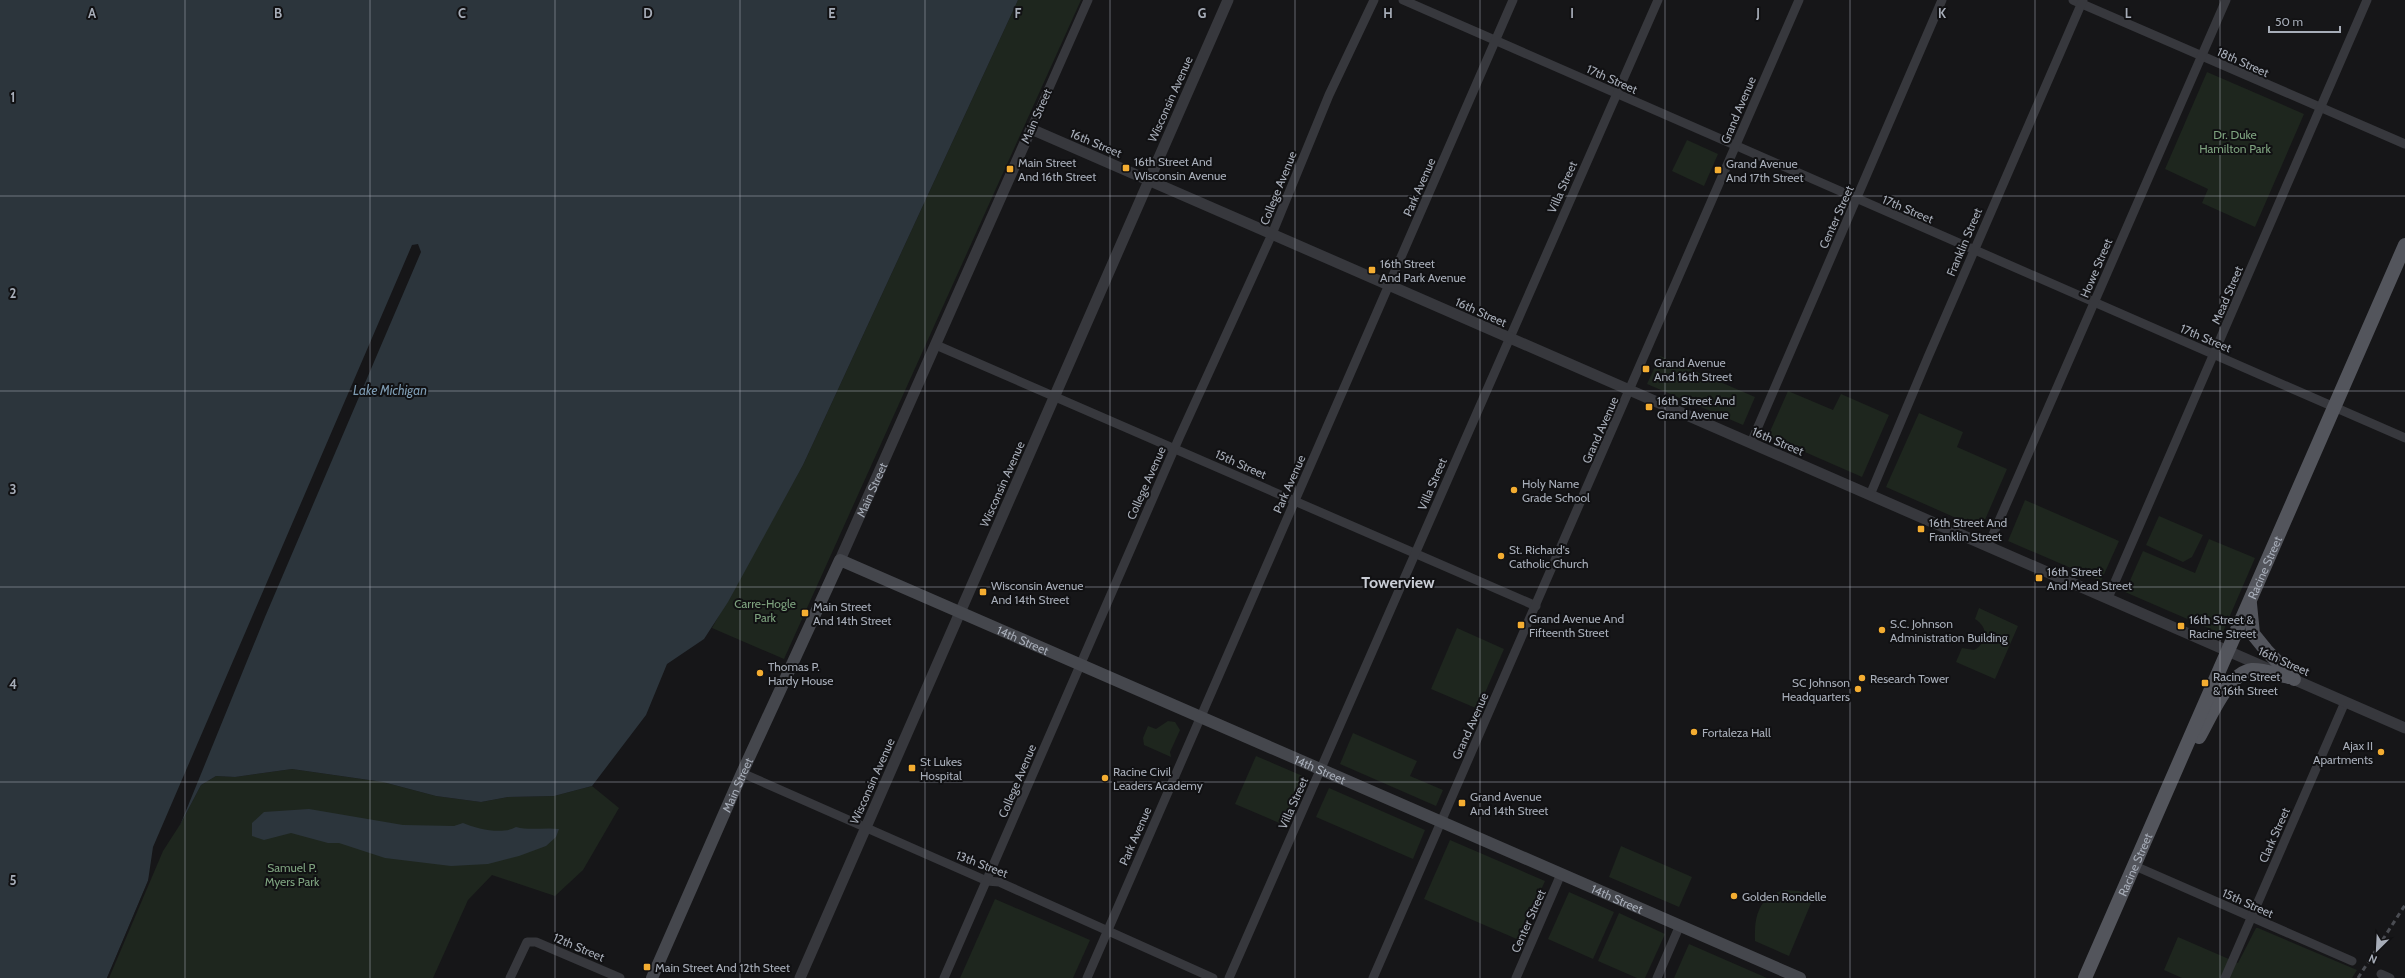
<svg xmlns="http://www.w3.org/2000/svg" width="2405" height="978" font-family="Cabin,sans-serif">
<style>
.green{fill:#1e261e}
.water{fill:#2c353c}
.pier{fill:#161618}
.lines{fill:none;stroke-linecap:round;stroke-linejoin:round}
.minor{stroke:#37383d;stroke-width:9}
.tertiary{stroke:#37383d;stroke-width:11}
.secondary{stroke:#45474d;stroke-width:12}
.primary{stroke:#53555c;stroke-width:14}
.rail{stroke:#4a4c52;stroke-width:3;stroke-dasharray:5 4;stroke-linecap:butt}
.grid{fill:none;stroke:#a7adb8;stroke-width:1;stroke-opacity:0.55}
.poi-dot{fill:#f4ad31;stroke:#111113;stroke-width:1.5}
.labels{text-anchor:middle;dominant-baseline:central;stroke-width:4;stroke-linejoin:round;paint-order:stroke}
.street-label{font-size:12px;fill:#a7adb8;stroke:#111113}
.park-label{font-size:12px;fill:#7ea37f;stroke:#111113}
.poi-label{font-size:12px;fill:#a7adb8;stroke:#111113;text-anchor:start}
.water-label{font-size:13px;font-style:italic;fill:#7e9cb3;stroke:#111113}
.district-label{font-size:16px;font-weight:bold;fill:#c8ccd4;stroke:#111113}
.grid-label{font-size:13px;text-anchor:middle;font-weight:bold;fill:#a7adb8;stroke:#111113;stroke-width:4;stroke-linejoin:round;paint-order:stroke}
</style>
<rect width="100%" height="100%" fill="#161618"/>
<g class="green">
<polygon points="1018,0 1081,0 784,659 712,628 803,465"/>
<polygon points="2207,72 2304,114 2255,227 2202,203 2208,189 2165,169"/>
<polygon points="1687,140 1718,154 1704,186 1672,171"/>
<polygon points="1660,356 1755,397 1743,425 1647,384"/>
<polygon points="1788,391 1833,410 1841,394 1889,415 1862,477 1768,436"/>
<polygon points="1919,413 1963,432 1957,447 2007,469 1981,529 1886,487"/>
<polygon points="2025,500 2119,541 2101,581 2008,541"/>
<polygon points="2159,516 2203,535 2192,557 2183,562 2146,545"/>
<polygon points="2209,539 2255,558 2222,634 2125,592 2143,551 2195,573"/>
<path d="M1979 608 2018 626 1995 679 1956 662 1962 648 1974 650C1989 642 1988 627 1975 619Z"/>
<polygon points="1457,628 1504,649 1478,709 1431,689"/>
<polygon points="1168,721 1175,722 1180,730 1170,752 1171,757 1144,745 1143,738 1148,726 1156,729"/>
<polygon points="1353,733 1417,761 1410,776 1443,790 1436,806 1340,764"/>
<polygon points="1256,756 1305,777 1284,825 1235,804"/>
<polygon points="292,769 383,782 436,796 481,802 508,797 554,796 592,786 619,808 583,870 555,896 492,875 468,900 433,978 107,978 161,850 181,823 201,785 216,776 235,777"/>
<polygon points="1329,788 1425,830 1413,859 1316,817"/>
<polygon points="1450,840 1545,881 1519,940 1424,899"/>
<polygon points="1621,846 1692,877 1679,907 1609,877"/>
<path d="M1784 890 1799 891 1814 896 1789 956 1755 941C1754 917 1758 897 1784 890Z"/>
<polygon points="1569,892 1614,912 1593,959 1548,939"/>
<polygon points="995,899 1090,940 1073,978 960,978"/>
<polygon points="1619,913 1665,934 1645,978 1637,978 1598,961"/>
<polygon points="2256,928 2258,928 2357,970 2352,978 2182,978 2164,970 2178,937 2238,963"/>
<polygon points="1689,944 1767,978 1674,978"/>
</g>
<g class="water">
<polygon points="0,0 1018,0 803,465 728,602 704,639 667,664 646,715 592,786 554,796 508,797 481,802 436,796 383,782 292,769 235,777 216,776 201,785 181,823 161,850 107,978 0,978"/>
<path d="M309 809 403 825 454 826 463 823C478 829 502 835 516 827 531 831 544 827 559 829L556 837 546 846 519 856 488 864 451 866 385 858 339 843H328L291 833 264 840 252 836V823L264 812Z"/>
</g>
<polygon class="pier" points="418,244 421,252 265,617 181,823 163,851 109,978 107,978 148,881 153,847 412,245"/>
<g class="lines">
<g class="minor">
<polyline points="1403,0 2405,438"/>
<polyline points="2073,0 2405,144"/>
<polyline points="1031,129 1088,0"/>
<polyline points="936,345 1536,606"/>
<polyline points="1751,443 1942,0"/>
<polyline points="1870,495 1928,357 2083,0"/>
<polyline points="1988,546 2226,0"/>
<polyline points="2108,598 2367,0"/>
<polyline points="742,773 987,881 999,882 1213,978"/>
<polyline points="2135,866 2352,961"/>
<polyline points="2381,974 2390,978"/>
<polyline points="510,978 527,942 536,942 620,978"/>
<polyline points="944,978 1179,438 1272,234 1329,95 1374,0"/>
<polyline points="1087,978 1513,0"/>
<polyline points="1229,978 1658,0"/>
<polyline points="1373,978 1799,0"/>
<polyline points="1516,978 1561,874"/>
<polyline points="1657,978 1680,925"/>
<polyline points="2225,978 2345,702"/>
</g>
<g class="tertiary">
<path id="s1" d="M840 560 1031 129 2269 669"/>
<polyline points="2286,676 2405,728"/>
<polyline points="800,978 1228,0"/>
</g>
<path class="secondary" id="s2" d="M652 978 742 773 840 560 1800 978"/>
<g class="primary">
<polyline points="2250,604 2253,634 2266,650 2294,679"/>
<path d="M2199 737C2210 718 2228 673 2252 670 2262 669 2278 675 2289 677"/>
<path id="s3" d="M2085 978 2405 245"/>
</g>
<polyline class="rail" points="2358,978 2405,905"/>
</g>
<path class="grid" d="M185 0V978M370 0V978M555 0V978M740 0V978M925 0V978M1110 0V978M1295 0V978M1480 0V978M1665 0V978M1850 0V978M2035 0V978M2220 0V978M0 196H2405M0 391H2405M0 587H2405M0 782H2405"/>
<g class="poi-dot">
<rect x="1122" y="164" width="8" height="8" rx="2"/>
<rect x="1006" y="165" width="8" height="8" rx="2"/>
<rect x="1714" y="166" width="8" height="8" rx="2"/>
<rect x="1368" y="266" width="8" height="8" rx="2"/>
<rect x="1642" y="365" width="8" height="8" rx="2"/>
<rect x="1645" y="403" width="8" height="8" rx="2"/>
<circle cx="1514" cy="490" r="4"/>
<rect x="1917" y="525" width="8" height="8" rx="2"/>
<circle cx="1501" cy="556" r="4"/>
<rect x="2035" y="574" width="8" height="8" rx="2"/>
<rect x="979" y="588" width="8" height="8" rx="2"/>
<rect x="801" y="609" width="8" height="8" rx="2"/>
<rect x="1517" y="621" width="8" height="8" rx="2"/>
<rect x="2177" y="622" width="8" height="8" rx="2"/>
<circle cx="1882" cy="630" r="4"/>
<circle cx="760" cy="673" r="4"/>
<circle cx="1862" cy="678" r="4"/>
<rect x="2201" y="679" width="8" height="8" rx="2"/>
<circle cx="1858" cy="689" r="4"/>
<circle cx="1694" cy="732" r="4"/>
<circle cx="2381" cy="752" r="4"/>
<rect x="908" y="764" width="8" height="8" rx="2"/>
<circle cx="1105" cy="778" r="4"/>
<rect x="1458" y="799" width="8" height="8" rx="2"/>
<circle cx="1734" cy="896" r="4"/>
<rect x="643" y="963" width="8" height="8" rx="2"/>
</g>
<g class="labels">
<g class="street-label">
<text transform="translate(2243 62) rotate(24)">18th Street</text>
<text transform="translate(1612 79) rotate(24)">17th Street</text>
<text transform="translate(1170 99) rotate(-66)">Wisconsin Avenue</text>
<text transform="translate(1738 110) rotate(-67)">Grand Avenue</text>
<text transform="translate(1036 116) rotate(-66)">Main Street</text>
<text transform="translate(1096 143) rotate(23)">16th Street</text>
<text transform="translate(1419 187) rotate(-66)">Park Avenue</text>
<text transform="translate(1562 187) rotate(-66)">Villa Street</text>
<text transform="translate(1278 188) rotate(-68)">College Avenue</text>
<text transform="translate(1908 209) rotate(23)">17th Street</text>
<text transform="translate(1836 217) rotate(-66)">Center Street</text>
<text transform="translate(1964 242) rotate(-67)">Franklin Street</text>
<text transform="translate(2096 268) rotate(-67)">Howe Street</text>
<text transform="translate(2227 295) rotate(-67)">Mead Street</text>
<text transform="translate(1481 312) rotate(24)">16th Street</text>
<text transform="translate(2206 338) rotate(23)">17th Street</text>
<text transform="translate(1600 430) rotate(-66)">Grand Avenue</text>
<text transform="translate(1778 441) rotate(23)">16th Street</text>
<text transform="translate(1241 464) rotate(24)">15th Street</text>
<text transform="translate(1146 483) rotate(-66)">College Avenue</text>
<text transform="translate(1002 484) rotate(-66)">Wisconsin Avenue</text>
<text transform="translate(1289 484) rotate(-66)">Park Avenue</text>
<text transform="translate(1432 484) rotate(-67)">Villa Street</text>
<text stroke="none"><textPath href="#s1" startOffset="77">Main Street</textPath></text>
<text stroke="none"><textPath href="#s3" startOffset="448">Racine Street</textPath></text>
<text stroke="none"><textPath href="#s2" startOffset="658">14th Street</textPath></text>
<text transform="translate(2284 661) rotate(24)">16th Street</text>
<text transform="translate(1470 726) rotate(-66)">Grand Avenue</text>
<text stroke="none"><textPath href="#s2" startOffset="982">14th Street</textPath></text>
<text transform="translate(872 781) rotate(-66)">Wisconsin Avenue</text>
<text transform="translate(1017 781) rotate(-67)">College Avenue</text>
<text stroke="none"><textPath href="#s2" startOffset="211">Main Street</textPath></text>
<text transform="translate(1293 803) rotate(-66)">Villa Street</text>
<text transform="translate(2274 835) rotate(-66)">Clark Street</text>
<text transform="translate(1135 836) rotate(-66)">Park Avenue</text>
<text transform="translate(982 864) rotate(21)">13th Street</text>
<text stroke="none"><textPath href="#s3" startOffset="124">Racine Street</textPath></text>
<text stroke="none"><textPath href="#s2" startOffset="1306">14th Street</textPath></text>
<text transform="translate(2248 903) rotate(24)">15th Street</text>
<text transform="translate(1528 921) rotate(-66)">Center Street</text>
<text transform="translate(579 947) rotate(23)">12th Street</text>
</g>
<g class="park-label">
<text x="2235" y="134">Dr. Duke<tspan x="2235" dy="14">Hamilton Park</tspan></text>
<text x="765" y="603">Carre-Hogle<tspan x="765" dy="14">Park</tspan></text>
<text x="292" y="867">Samuel P.<tspan x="292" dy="14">Myers Park</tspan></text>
</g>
<g class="poi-label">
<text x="1134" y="161">16th Street And<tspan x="1134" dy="14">Wisconsin Avenue</tspan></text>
<text x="1018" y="162">Main Street<tspan x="1018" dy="14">And 16th Street</tspan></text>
<text x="1726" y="163">Grand Avenue<tspan x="1726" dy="14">And 17th Street</tspan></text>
<text x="1380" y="263">16th Street<tspan x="1380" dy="14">And Park Avenue</tspan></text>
<text x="1654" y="362">Grand Avenue<tspan x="1654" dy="14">And 16th Street</tspan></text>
<text x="1657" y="400">16th Street And<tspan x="1657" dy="14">Grand Avenue</tspan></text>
<text x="1522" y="483">Holy Name<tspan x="1522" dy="14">Grade School</tspan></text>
<text x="1929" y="522">16th Street And<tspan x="1929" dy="14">Franklin Street</tspan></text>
<text x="1509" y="549">St. Richard's<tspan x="1509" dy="14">Catholic Church</tspan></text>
<text x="2047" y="571">16th Street<tspan x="2047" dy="14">And Mead Street</tspan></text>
<text x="991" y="585">Wisconsin Avenue<tspan x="991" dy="14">And 14th Street</tspan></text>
<text x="813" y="606">Main Street<tspan x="813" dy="14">And 14th Street</tspan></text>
<text x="1529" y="618">Grand Avenue And<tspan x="1529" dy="14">Fifteenth Street</tspan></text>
<text x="2189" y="619">16th Street &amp;<tspan x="2189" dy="14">Racine Street</tspan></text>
<text x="1890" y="623">S.C. Johnson<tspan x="1890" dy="14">Administration Building</tspan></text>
<text x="768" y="666">Thomas P.<tspan x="768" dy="14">Hardy House</tspan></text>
<text x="2213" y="676">Racine Street<tspan x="2213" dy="14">&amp; 16th Street</tspan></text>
<text x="1870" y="678">Research Tower</text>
<text x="1850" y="682" text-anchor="end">SC Johnson<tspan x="1850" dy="14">Headquarters</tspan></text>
<text x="1702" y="732">Fortaleza Hall</text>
<text x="2373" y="745" text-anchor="end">Ajax II<tspan x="2373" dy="14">Apartments</tspan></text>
<text x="920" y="761">St Lukes<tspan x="920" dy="14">Hospital</tspan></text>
<text x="1113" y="771">Racine Civil<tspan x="1113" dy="14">Leaders Academy</tspan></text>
<text x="1470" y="796">Grand Avenue<tspan x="1470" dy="14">And 14th Street</tspan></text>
<text x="1742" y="896">Golden Rondelle</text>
<text x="655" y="967">Main Street And 12th Steet</text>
</g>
<g class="water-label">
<text x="390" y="390">Lake Michigan</text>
</g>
<g class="district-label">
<text x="1398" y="582">Towerview</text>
</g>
</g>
<g class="grid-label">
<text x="92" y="18">A</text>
<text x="278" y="18">B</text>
<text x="462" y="18">C</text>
<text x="648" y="18">D</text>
<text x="832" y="18">E</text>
<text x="1018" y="18">F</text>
<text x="1202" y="18">G</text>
<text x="1388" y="18">H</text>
<text x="1572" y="18">I</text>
<text x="1758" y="18">J</text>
<text x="1942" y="18">K</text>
<text x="2128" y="18">L</text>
<text x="13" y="102">1</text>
<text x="13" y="298">2</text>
<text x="13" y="494">3</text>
<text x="13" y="689">4</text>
<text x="13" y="885">5</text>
</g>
<g transform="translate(2377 950) rotate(204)" stroke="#111113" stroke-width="3" paint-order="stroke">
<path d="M0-3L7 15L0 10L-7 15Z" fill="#a7adb8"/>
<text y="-6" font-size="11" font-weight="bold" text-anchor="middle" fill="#a7adb8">N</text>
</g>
<path d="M2269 26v6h71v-6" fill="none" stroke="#a7adb8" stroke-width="2"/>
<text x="2275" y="26" font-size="12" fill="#a7adb8" stroke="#111113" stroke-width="3" paint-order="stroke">50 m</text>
</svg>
